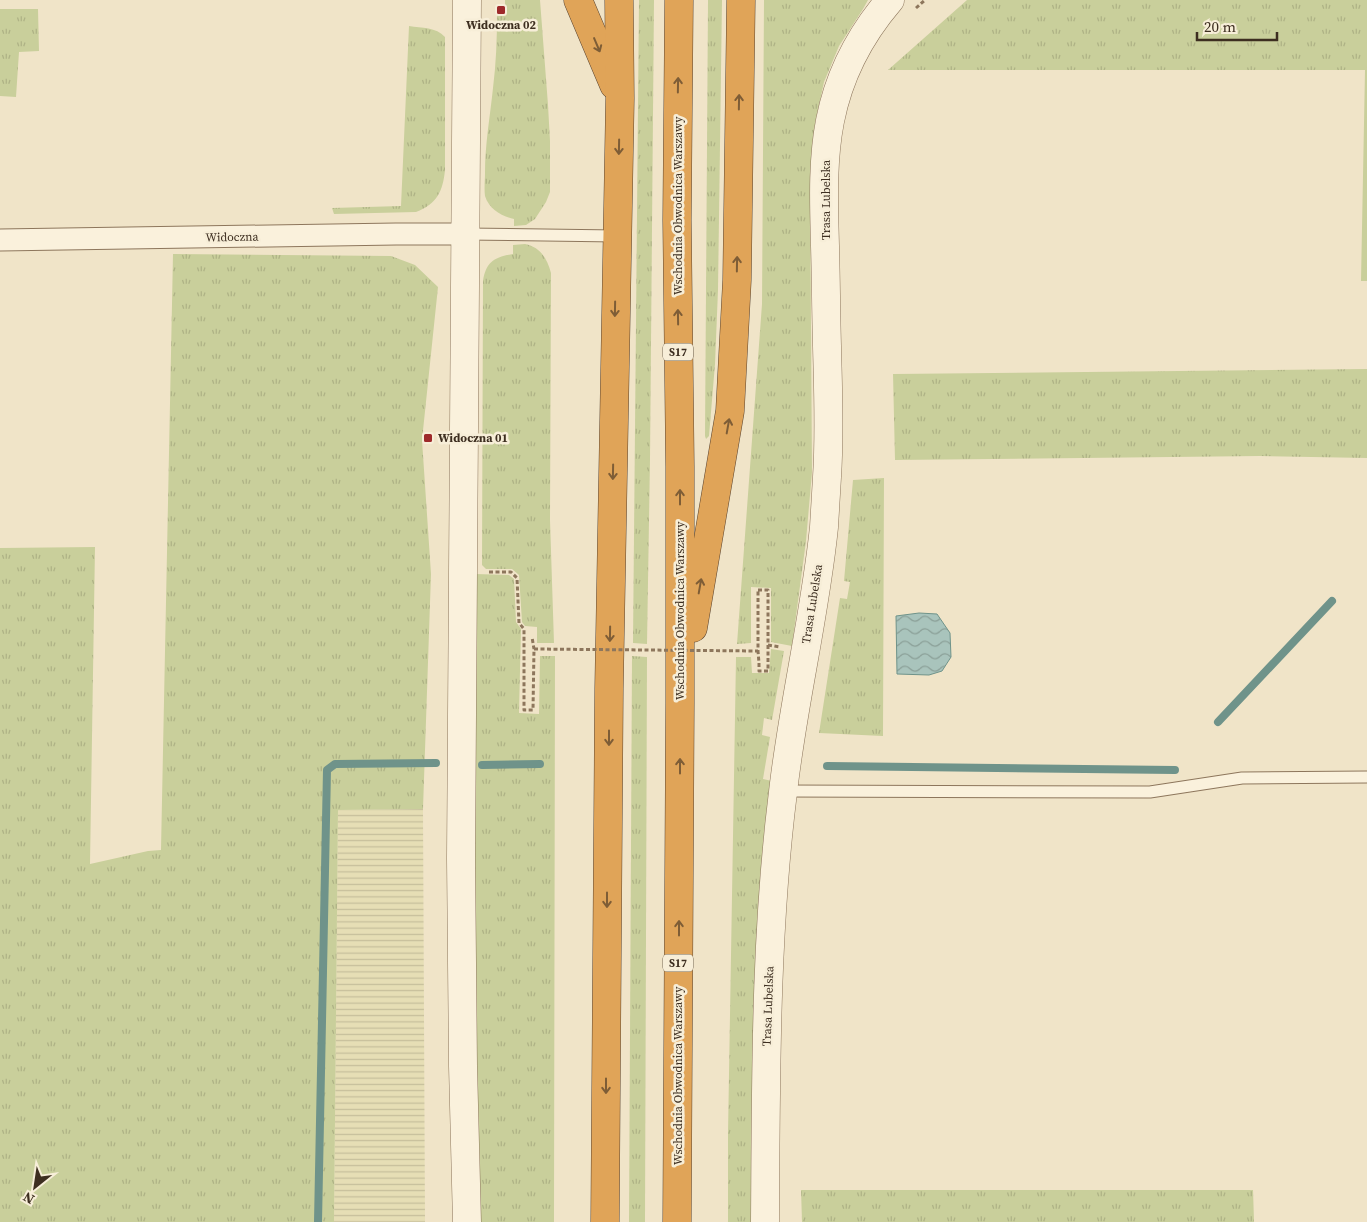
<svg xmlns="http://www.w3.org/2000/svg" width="1367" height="1222" font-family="'Source Serif 4',serif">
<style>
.farmland{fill:url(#farmland-rules)}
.grass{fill:url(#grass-tufts)}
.water{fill:url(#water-waves);stroke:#6f938a}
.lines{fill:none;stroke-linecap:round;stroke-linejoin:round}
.stream{stroke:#6f938a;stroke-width:8}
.service-casing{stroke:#8d765c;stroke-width:13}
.minor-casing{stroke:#8d765c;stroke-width:23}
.tertiary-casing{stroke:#8d765c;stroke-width:29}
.motorway-casing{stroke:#5b4430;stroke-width:29}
.path{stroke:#8d765c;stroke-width:3;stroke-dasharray:4 2.5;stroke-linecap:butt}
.service{stroke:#faf1dc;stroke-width:11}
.minor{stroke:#faf1dc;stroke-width:21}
.tertiary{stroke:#faf1dc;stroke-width:28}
.motorway{stroke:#e0a458;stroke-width:28}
.path-bridge{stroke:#8d765c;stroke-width:3;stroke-dasharray:4 2.5;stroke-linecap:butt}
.oneway{stroke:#7e5d36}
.poi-dot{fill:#9e2a2b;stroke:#f7eed8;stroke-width:2}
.labels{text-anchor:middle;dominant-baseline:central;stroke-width:5;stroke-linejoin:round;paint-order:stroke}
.shield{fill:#f7eed8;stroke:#756857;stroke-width:1}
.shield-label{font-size:11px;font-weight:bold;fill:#3d2e20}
.poi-label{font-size:12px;font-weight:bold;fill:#3d2e20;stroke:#f7eed8}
.street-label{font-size:12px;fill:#3d2e20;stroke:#f7eed8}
</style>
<defs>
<pattern id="farmland-rules" width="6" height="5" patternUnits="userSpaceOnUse" patternTransform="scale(1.25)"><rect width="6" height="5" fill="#e6deb5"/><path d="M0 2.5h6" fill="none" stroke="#c6bf9b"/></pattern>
<pattern id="grass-tufts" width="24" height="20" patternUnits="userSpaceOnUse" patternTransform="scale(1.25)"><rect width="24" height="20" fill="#c9cf9b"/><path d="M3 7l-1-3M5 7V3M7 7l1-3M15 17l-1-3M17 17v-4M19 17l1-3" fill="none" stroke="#aeb285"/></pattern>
<pattern id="water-waves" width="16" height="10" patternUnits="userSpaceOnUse" patternTransform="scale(1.25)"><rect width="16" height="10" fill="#a9c4bc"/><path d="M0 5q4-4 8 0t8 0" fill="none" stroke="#8ba098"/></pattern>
</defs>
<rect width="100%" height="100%" fill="#f0e4c8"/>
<polygon class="farmland" points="423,809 425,1222 334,1222 338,810"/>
<g class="grass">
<path d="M505 0H540L548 105 550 141V192L546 202 535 219 526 225 514 226V219C501 216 489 209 485 196 484 189 485 180 485 173 485 144 490 117 493 88 496 64 497 40 497 15H505Z"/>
<polygon points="639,0 654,0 650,460 647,644 633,643"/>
<polygon points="708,0 722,0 718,290 715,364 709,436 706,439 705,436"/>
<polygon points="764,0 868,0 863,9 839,46 824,82 815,124 810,180 812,472 806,541 792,646 771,642 771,588 751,587 751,643 737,644 762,304"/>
<polygon points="967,0 1367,0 1367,281 1361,281 1365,70 888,70"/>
<polygon points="0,9 38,9 39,51 19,52 16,97 0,96"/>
<path d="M409 26C422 28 436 27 445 37V170C443 191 437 204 416 212L334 214 332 208 401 206Z"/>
<path d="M525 244C540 247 547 258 551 273L550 520 554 643H537V627L525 626 522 622 519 575 512 569H486L482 565 483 281C486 262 494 257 513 254V245Z"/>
<polygon points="173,254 391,256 415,265 438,287 422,440 431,574 423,809 338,810 334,1222 0,1222 0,548 95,547 90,864 148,851 161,850"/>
<polygon points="1367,369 1367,458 1260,456 895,460 893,374"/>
<polygon points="884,478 883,736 819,733 840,598 847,599 850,582 844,581 853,480"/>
<polygon points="475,574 509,575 514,579 516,622 521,629 519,713 539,714 540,656 555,656 554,1222 480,1222 472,826"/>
<polygon points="771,649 784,651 772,720 764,718 762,735 770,737 763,779 772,781 752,1222 728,1222 728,1134 736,657 751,657 752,673 769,673"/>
<polygon points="632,656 647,657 645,1222 629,1222"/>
<polygon points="801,1190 1253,1190 1254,1222 802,1222"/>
</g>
<polygon class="water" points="919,613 937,614 950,633 951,657 942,671 929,675 897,674 896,616"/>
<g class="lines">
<g class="stream">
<polyline points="1218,722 1332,601"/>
<polyline points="482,765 540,764"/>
<polyline points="827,766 1175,770"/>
<polyline points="318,1222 327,770 335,764 436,763"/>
</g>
<g class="service-casing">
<g id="service">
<polyline points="465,234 617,236"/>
<polyline points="783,791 1150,792 1242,778 1367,777"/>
</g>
</g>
<g class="minor-casing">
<polyline id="minor" points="0,240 396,234 465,234"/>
</g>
<g class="tertiary-casing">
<g id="tertiary">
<polyline points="467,0 461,859 463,1066 467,1222"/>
<path d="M765 1222C766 1078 765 935 783 792 793 703 815 616 824 527 825 510 826 493 827 477 830 433 828 389 827 346 826 312 826 279 825 246 824 205 822 162 830 121 839 75 860 35 890 0"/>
</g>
</g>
<g class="motorway-casing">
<g id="motorway">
<polyline points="578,0 614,85"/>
<polyline points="693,628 730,411 737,280 741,0"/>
<polyline points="605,1222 609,689 620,98 619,0"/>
<polyline points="677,1222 680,703 680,466 677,220 679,0"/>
</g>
</g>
<g class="path">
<polyline points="916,8 925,0"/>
<polyline points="489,572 511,572 517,578 519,623 524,629 524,710 533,710 534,649 532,637"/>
<polygon points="758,590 768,590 768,671 759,671 759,663 758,651"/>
<polyline points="768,645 780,647"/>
</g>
<use href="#service" class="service"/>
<use href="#minor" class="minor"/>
<use href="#tertiary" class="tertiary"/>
<use href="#motorway" class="motorway"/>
<polyline class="path-bridge" points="534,649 758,651"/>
</g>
<defs><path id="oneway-shaft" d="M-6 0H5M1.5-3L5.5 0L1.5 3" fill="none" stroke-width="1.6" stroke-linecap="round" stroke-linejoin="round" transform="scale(1.25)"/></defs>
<g class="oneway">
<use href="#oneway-shaft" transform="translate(597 45) rotate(67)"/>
<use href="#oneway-shaft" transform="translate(678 85) rotate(-89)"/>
<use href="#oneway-shaft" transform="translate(739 102) rotate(-89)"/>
<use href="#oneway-shaft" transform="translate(619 147) rotate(91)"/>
<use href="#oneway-shaft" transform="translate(737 264) rotate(-89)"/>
<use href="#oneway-shaft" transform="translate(615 309) rotate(91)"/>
<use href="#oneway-shaft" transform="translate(678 317) rotate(-91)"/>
<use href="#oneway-shaft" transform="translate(728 426) rotate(-80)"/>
<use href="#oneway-shaft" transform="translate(613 472) rotate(91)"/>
<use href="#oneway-shaft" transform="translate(680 497) rotate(-90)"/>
<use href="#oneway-shaft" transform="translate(700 586) rotate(-80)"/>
<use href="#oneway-shaft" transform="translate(610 634) rotate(91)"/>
<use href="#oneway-shaft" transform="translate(609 738) rotate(90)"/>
<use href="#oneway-shaft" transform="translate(680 766) rotate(-90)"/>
<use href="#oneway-shaft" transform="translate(607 900) rotate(90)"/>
<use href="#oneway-shaft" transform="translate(679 928) rotate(-90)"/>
<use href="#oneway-shaft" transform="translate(606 1086) rotate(90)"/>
</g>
<g class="poi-dot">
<rect x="496" y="5" width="10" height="10" rx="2.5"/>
<rect x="423" y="433" width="10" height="10" rx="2.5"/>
</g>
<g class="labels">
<g class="shield">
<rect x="663" y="343.5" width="30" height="17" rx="4"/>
<rect x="663" y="954.5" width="30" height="17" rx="4"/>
</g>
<g class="shield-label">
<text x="678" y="352">S17</text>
<text x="678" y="963">S17</text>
</g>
<g class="poi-label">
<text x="501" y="25">Widoczna 02</text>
<text x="438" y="438" text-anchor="start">Widoczna 01</text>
</g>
<g class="street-label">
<text transform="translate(826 200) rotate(-90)">Trasa Lubelska</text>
<text transform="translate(678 206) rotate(-90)">Wschodnia Obwodnica Warszawy</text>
<text transform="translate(232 237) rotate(-1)">Widoczna</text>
<text transform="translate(812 604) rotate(-81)">Trasa Lubelska</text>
<text transform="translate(680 611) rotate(-90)">Wschodnia Obwodnica Warszawy</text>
<text transform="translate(768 1006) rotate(-88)">Trasa Lubelska</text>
<text transform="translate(678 1076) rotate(-90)">Wschodnia Obwodnica Warszawy</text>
</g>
</g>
<g transform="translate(35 1187) rotate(210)" stroke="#f7eed8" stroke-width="4" paint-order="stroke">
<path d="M0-4L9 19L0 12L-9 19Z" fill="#3d2e20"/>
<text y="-8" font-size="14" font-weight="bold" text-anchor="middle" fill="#3d2e20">N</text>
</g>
<path d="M1197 32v8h80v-8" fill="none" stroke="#3d2e20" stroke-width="2.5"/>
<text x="1204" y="32" font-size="15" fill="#3d2e20" stroke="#f7eed8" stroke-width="4" paint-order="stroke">20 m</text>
</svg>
